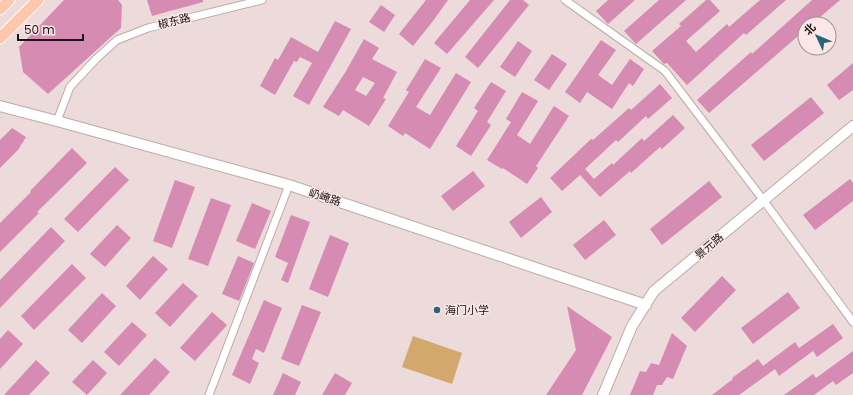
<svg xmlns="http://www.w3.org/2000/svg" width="853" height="395" font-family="Poppins,'Noto Sans SC',sans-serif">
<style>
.green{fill:#d2a86c}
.building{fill:#d68bb2;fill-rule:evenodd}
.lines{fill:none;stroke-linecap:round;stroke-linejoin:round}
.street-casing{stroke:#bcaaaa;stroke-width:9}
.secondary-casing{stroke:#bcaaaa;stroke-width:12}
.primary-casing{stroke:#fff;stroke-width:13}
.street{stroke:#fff;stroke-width:7}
.secondary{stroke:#fff;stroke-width:10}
.primary{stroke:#fec8af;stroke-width:11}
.poi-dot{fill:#29637c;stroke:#fbe7e7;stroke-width:1.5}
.labels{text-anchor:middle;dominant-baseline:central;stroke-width:3;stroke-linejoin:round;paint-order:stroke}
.street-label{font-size:11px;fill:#1b1414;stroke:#fbe7e7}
.poi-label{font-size:11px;fill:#1b1414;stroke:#fbe7e7;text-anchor:start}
</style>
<rect width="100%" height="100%" fill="#eddada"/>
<polygon class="green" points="413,336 462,353 452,384 402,367"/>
<g class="building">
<polygon points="64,0 118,0 122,5 121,28 48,94 23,72 19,47"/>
<polygon points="147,0 203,0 203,2 152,16"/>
<polygon points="426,0 448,0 433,21 413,46 399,34"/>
<polygon points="470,0 494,0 447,54 434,43"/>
<polygon points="510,0 523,0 529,5 478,68 465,57"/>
<polygon points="608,0 635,0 608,24 596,11"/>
<polygon points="659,0 686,0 636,44 624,31"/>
<polygon points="706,0 710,0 720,11 686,41 696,52 727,24 729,27 760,0 786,0 746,35 744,33 687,85 667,63 664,64 652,51 681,26 679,24"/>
<polygon points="812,0 840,0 812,24 805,24 805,30 709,113 697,100 751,52 752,54"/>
<polygon points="381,5 395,15 384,32 369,22"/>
<polygon points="335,21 351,29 309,105 293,96 312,63 300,57 297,62 294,61 275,95 260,86 275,58 278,60 291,37 318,52"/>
<path d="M364 39 379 48 372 59 397 72 383 98 386 99 369 126 343 110 339 116 323 107 346 71ZM363 77 375 83 366 96 355 90Z"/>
<polygon points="601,40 616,50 598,75 612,85 630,59 644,69 633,86 629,83 612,109 587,92 580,103 565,92"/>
<polygon points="518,41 532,51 515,77 500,67"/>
<polygon points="552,54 567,64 549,90 534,80"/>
<polygon points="425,59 441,68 416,107 430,115 456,73 471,82 430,149 405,133 403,136 388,126 409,92 406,90"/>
<polygon points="853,63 853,90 839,100 827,85"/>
<polygon points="491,82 506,91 487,122 491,125 471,156 456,146 478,111 474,108"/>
<polygon points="660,84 672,98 648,119 646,116 618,142 616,140 585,169 594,179 612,163 613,165 642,138 644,141 673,115 685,128 662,149 660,147 631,173 630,171 600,197 580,175 562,191 550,178 591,139 593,140 629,108 631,110"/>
<polygon points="522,92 538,101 517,135 530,144 554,106 569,116 536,166 538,168 527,184 503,168 502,169 487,160 511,122 506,119"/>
<polygon points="811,97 824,113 764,161 751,145"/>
<polygon points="12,128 26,137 18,150 0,168 0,140"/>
<polygon points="72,148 87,163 37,212 39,213 0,252 0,223 31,192 30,191"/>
<polygon points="115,167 129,180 78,232 64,219"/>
<polygon points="473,171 485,186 453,211 441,196"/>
<polygon points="850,179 853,183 853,201 815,230 803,215"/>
<polygon points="175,180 195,187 172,248 153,241"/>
<polygon points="709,181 722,197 662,245 650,229"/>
<polygon points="541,197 552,212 521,238 509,222"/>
<polygon points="211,198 231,205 208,266 188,259"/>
<polygon points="252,203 271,211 255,249 236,241"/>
<polygon points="291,215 310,222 288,283 281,280 288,263 275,257"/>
<polygon points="604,220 616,235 585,260 573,245"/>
<polygon points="117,225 131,238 105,267 90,254"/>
<polygon points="51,227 65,241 0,308 0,280"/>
<polygon points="330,235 349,243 328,297 309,289"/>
<polygon points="153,256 168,269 140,300 126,286"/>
<polygon points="238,256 254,263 239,301 222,294"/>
<polygon points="72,264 86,278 34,330 21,316"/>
<polygon points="722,276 736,290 695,332 681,318"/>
<polygon points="183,283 198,296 170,327 155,313"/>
<polygon points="788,292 800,308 753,344 741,328"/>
<polygon points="102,293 116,306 82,343 68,330"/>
<polygon points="264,300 282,308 264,353 256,349 252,359 259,363 250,384 232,375"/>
<polygon points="302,305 321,312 299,366 281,359"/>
<polygon points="567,306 612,337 582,395 546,395 576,350"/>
<polygon points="212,312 227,325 195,361 180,348"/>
<polygon points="132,322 147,335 119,366 104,352"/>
<polygon points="833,324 843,338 817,357 813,351 779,376 775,369 739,395 712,395 733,379 732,378 758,359 763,366 795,342 799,348"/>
<polygon points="8,330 23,344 0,369 0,339"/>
<polygon points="672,333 687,346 673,379 667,377 662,385 657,385 653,395 630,395 640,371 646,372 651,363 659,365"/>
<polygon points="853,351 853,373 836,385 833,381 814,395 784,395 813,374 816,378"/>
<polygon points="155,358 170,372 149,395 120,395"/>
<polygon points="36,360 50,373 29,395 4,395"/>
<polygon points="93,360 107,373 87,395 72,382"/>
<polygon points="283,373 301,382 295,395 273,395"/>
<polygon points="335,373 352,383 345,395 322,395"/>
</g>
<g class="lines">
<g class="street-casing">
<g id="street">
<polyline points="565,0 665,71 764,201 853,322"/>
<polyline points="57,121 70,87 96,59 117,40 148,28 262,0"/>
<polyline points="209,395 289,185"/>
</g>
</g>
<g class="secondary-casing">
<g id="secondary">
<polyline points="0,106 57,121 289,185 646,305"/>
<polyline points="603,395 632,326 654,291 853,126"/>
</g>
</g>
<g class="primary-casing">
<g id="primary">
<polyline points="0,9 9,0"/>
<polyline points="0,38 38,0"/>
</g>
</g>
<use href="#street" class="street"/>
<use href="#secondary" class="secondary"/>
<use href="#primary" class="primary"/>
</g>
<circle class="poi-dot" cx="437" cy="310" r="4"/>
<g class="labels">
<g class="street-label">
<text transform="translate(174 21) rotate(-14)">椒东路</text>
<text transform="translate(325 197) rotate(18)">屷崦路</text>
<text transform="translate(709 246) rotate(-40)">景元路</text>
</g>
<g class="poi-label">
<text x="445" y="310">海门小学</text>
</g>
</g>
<g transform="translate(817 36) rotate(314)"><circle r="19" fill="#fbe7e7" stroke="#a19393"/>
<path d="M0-3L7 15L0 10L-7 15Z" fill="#29637c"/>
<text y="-6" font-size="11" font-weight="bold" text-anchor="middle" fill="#1b1414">北</text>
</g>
<path d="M18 34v6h65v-6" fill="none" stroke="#1b1414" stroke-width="2"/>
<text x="24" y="34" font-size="12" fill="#1b1414" stroke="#fbe7e7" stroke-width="3" paint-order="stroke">50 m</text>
</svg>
